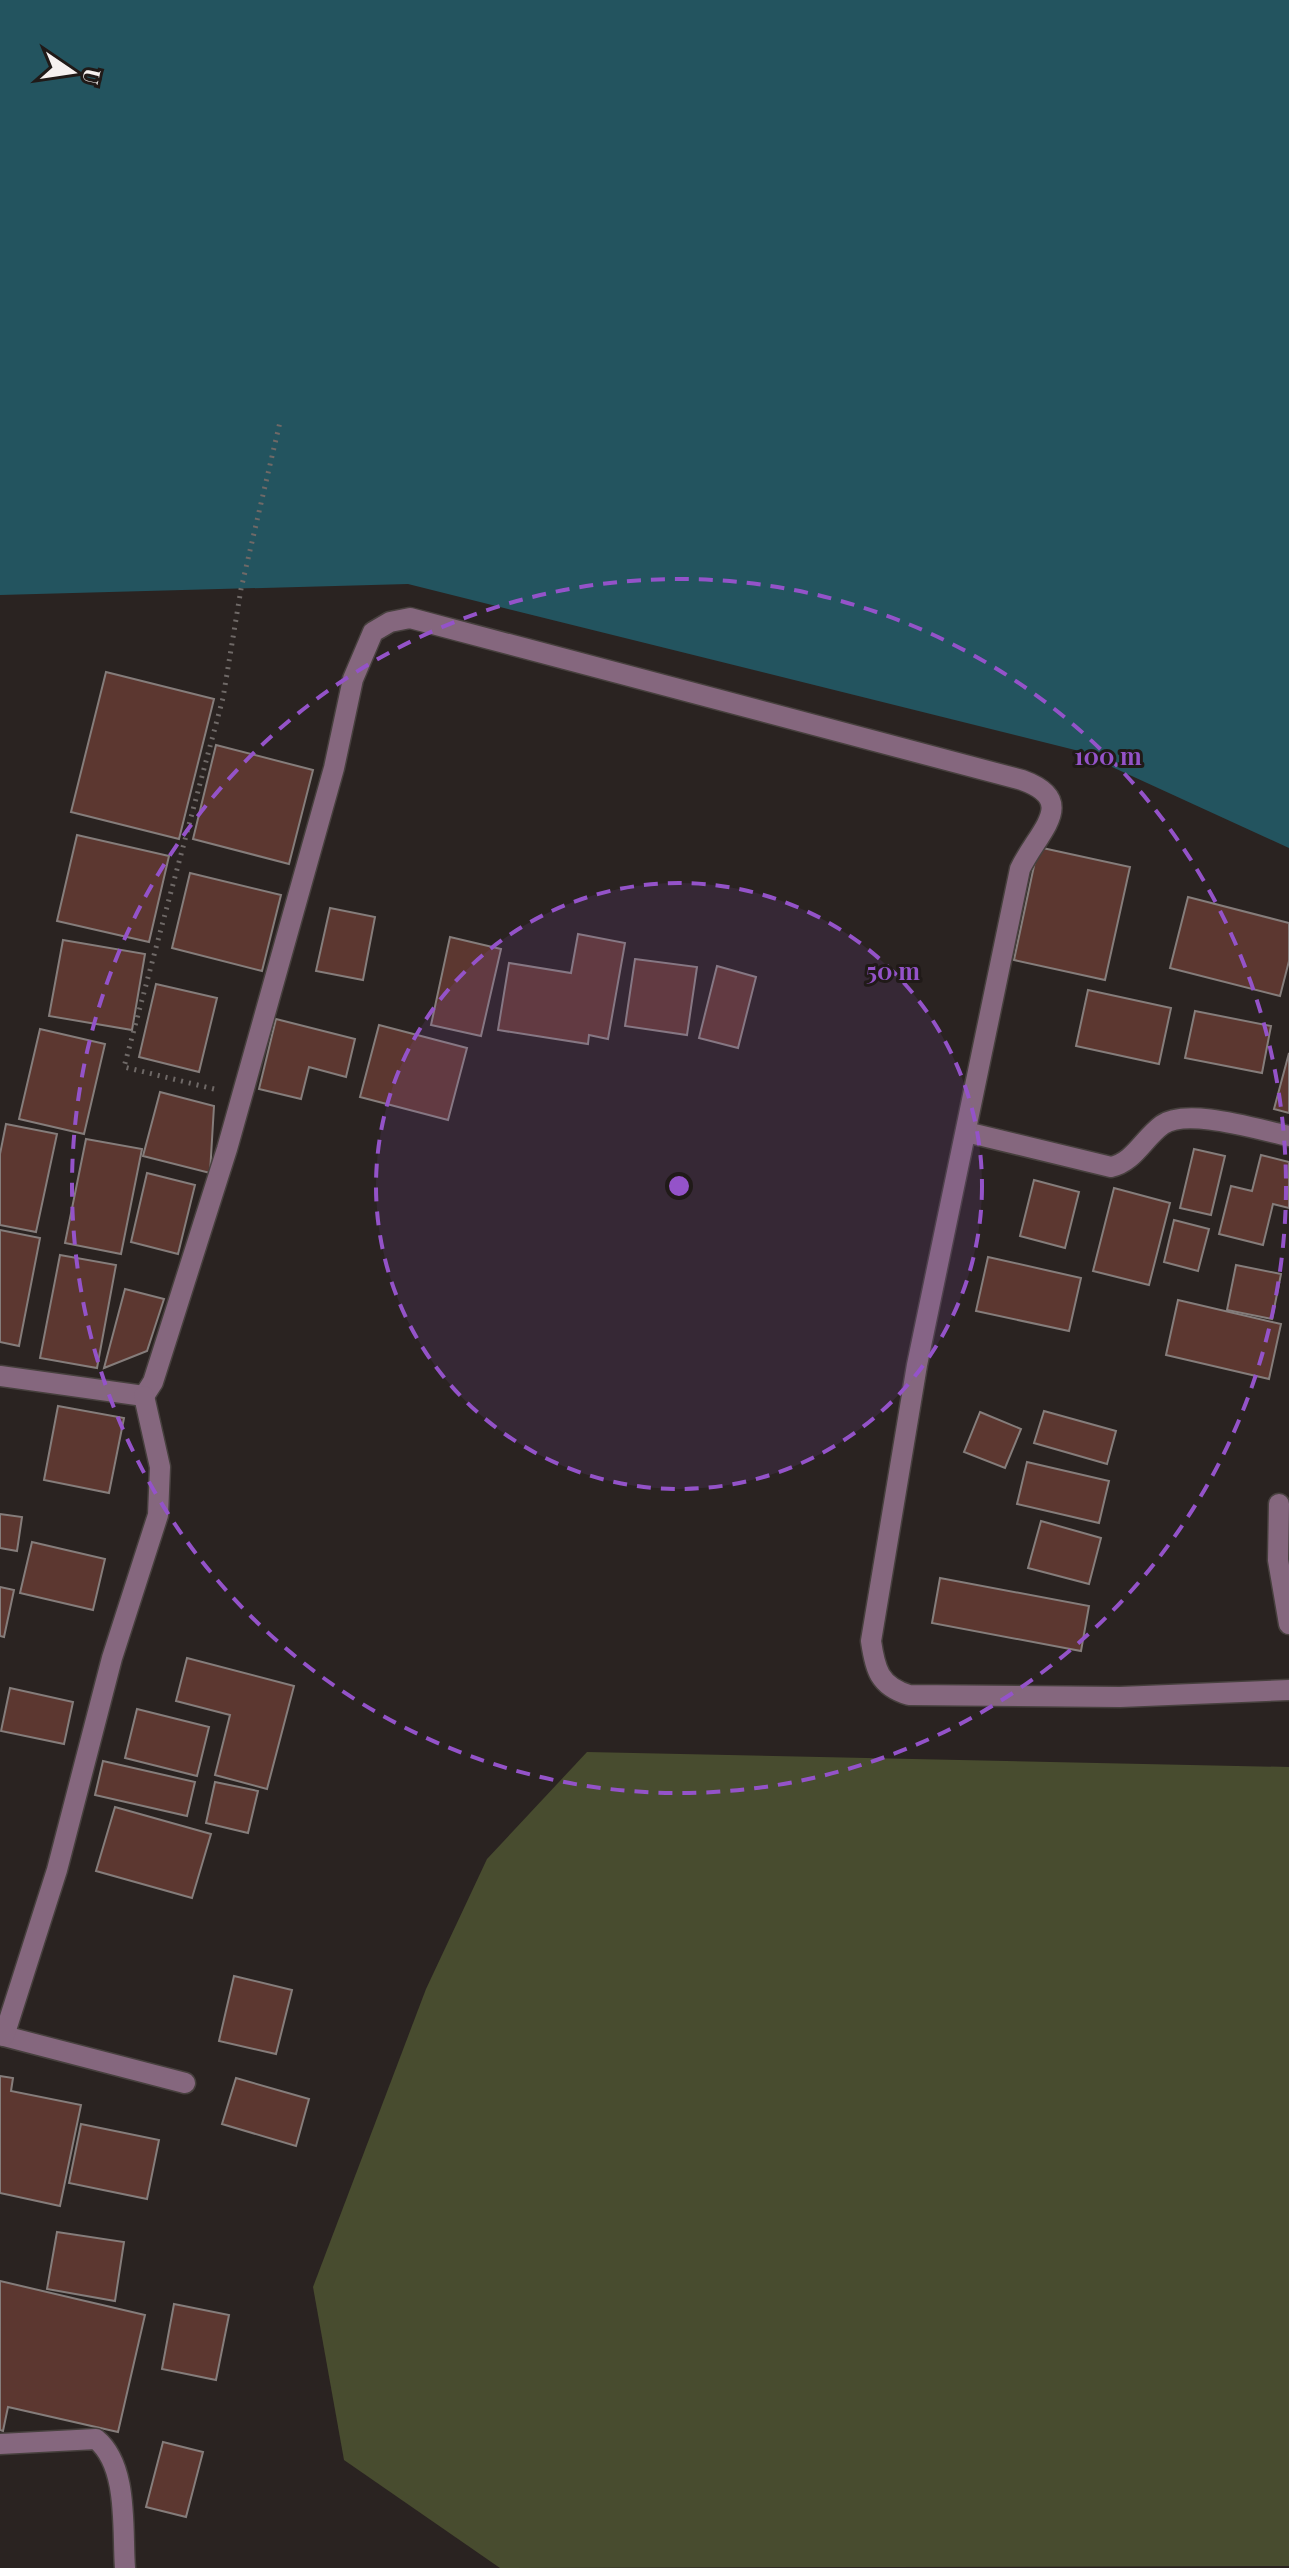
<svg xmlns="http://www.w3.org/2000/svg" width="1289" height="2568" font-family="'Playfair Display',serif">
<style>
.green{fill:#484c2f}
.water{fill:#23545f}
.building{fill:#5c3730;stroke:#857d7b;stroke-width:2}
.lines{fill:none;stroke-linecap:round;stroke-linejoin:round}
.minor-casing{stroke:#47403e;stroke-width:23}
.path{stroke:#6f6967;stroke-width:5;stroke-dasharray:2 6;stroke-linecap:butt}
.minor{stroke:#85677e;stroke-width:20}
.ring{fill:none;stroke:#9453c9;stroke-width:4;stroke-dasharray:14 10}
.centre{fill:#9453c9;stroke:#201a18;stroke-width:4}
.ring-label{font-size:24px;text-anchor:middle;font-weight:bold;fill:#9453c9;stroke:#201a18;stroke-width:6;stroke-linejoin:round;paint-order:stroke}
</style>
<rect width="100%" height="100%" fill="#2a2321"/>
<polygon class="green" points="587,1752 1289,1767 1289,2566 500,2568 344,2460 313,2287 426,1989 487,1859"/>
<polygon class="water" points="0,0 1289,0 1289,848 1075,750 408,584 0,595"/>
<g class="building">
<polygon points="106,672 214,699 179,839 71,812"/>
<polygon points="216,745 313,770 289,864 193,839"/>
<polygon points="77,835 169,856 149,942 57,921"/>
<polygon points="1038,847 1130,867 1105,980 1014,960"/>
<polygon points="190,873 281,895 262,971 172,948"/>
<polygon points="1188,897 1289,923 1289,961 1280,996 1170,968"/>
<polygon points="330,908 375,917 363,980 316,971"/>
<polygon points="578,934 625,943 608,1039 589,1035 588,1044 498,1030 509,963 571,973"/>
<polygon points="450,937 501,949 481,1036 431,1025"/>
<polygon points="63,940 145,954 132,1030 49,1016"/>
<polygon points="635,959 697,967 687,1035 625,1026"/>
<polygon points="717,966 756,977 738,1048 699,1038"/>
<polygon points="156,984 217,998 199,1072 139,1057"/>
<polygon points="1088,990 1171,1008 1159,1064 1076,1046"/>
<polygon points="1195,1011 1271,1026 1262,1073 1185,1058"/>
<polygon points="276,1019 355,1039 346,1077 309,1067 301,1099 259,1089"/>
<polygon points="379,1025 467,1048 448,1120 360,1097"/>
<polygon points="40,1029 105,1044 84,1134 19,1119"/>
<polygon points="1289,1053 1289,1113 1274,1109"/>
<polygon points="160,1092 214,1106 210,1173 143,1156"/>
<polygon points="6,1124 57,1134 36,1232 0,1225 0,1154"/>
<polygon points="86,1139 142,1149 121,1254 65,1243"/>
<polygon points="1194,1149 1225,1156 1211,1215 1180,1208"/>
<polygon points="1261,1155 1289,1162 1289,1208 1273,1204 1263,1245 1219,1234 1231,1186 1252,1191"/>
<polygon points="147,1173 195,1185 178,1254 131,1242"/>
<polygon points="1034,1180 1079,1192 1065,1248 1020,1236"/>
<polygon points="1114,1188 1170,1203 1149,1285 1093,1271"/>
<polygon points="1174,1220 1209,1229 1198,1271 1164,1262"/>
<polygon points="0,1230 40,1238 19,1346 0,1342"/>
<polygon points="60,1255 116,1265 97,1368 40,1358"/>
<polygon points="988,1257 1081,1278 1069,1331 976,1311"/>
<polygon points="1236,1265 1281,1274 1272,1319 1227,1310"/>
<polygon points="125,1289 164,1299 147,1351 104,1368"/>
<polygon points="1178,1300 1281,1324 1269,1379 1166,1355"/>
<polygon points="58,1406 124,1418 109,1493 44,1480"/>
<polygon points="1044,1411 1116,1431 1107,1464 1034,1443"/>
<polygon points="980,1412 1021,1429 1005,1468 964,1452"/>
<polygon points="1027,1462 1109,1481 1099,1523 1017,1504"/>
<polygon points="0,1514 22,1517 17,1551 0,1548"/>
<polygon points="1041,1521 1101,1538 1089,1584 1028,1568"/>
<polygon points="32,1542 105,1559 93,1610 20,1593"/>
<polygon points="940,1578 1089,1606 1081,1651 932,1623"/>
<polygon points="0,1587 14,1590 4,1637 0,1636"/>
<polygon points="187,1658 294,1686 267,1789 215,1775 230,1715 176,1701"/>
<polygon points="10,1688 73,1702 64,1744 1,1731"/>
<polygon points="137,1709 209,1727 197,1776 125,1758"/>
<polygon points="103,1761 195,1782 187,1816 95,1795"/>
<polygon points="215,1782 258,1791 248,1833 206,1823"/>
<polygon points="115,1807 211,1834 192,1898 96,1871"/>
<polygon points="234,1976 292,1990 276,2054 219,2041"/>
<polygon points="0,2076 13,2078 11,2091 81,2105 60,2206 0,2193"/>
<polygon points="236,2078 309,2099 296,2146 222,2124"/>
<polygon points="81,2124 159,2140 147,2199 69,2183"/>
<polygon points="57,2232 124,2242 115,2301 47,2289"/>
<polygon points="0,2281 145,2315 118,2432 8,2407 3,2431 0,2430"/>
<polygon points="174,2304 229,2315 216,2380 162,2369"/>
<polygon points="163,2442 203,2452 186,2517 146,2507"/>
</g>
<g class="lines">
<g class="minor-casing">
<g id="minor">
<path d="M966 1132 1111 1167C1134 1162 1143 1139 1162 1125 1187 1107 1259 1130 1289 1136"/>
<path d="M0 1376 144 1396 153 1382 227 1149 334 768 353 679 373 632 390 622 410 618 1022 780C1080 801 1038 831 1020 869L917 1365 871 1641C875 1669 879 1686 909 1695L1120 1697 1289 1690"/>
<polyline points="1279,1504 1278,1560 1289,1624"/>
<polyline points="0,2035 185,2083"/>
<polyline points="4,2036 57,1870 112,1658 158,1515 160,1467 144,1396"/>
<path d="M0 2444 96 2439C129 2466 122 2530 125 2568"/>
</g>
</g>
<polyline class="path" points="214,1089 124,1067 223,698 241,589 280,422"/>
<use href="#minor" class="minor"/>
</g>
<circle cx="679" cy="1186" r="303" fill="#9453c9" fill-opacity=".12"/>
<g class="ring">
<circle cx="679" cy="1186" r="303"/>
<circle cx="679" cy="1186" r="607"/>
</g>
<circle cx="679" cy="1186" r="12" class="centre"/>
<g class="ring-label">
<text x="1108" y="765">100 m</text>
<text x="893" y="980">50 m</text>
</g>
<g transform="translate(72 72) rotate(103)" stroke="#201a18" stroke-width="6" paint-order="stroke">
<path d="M0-6L14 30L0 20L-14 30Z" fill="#f6f1f0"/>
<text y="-12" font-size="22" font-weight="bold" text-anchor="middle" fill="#f6f1f0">U</text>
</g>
</svg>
